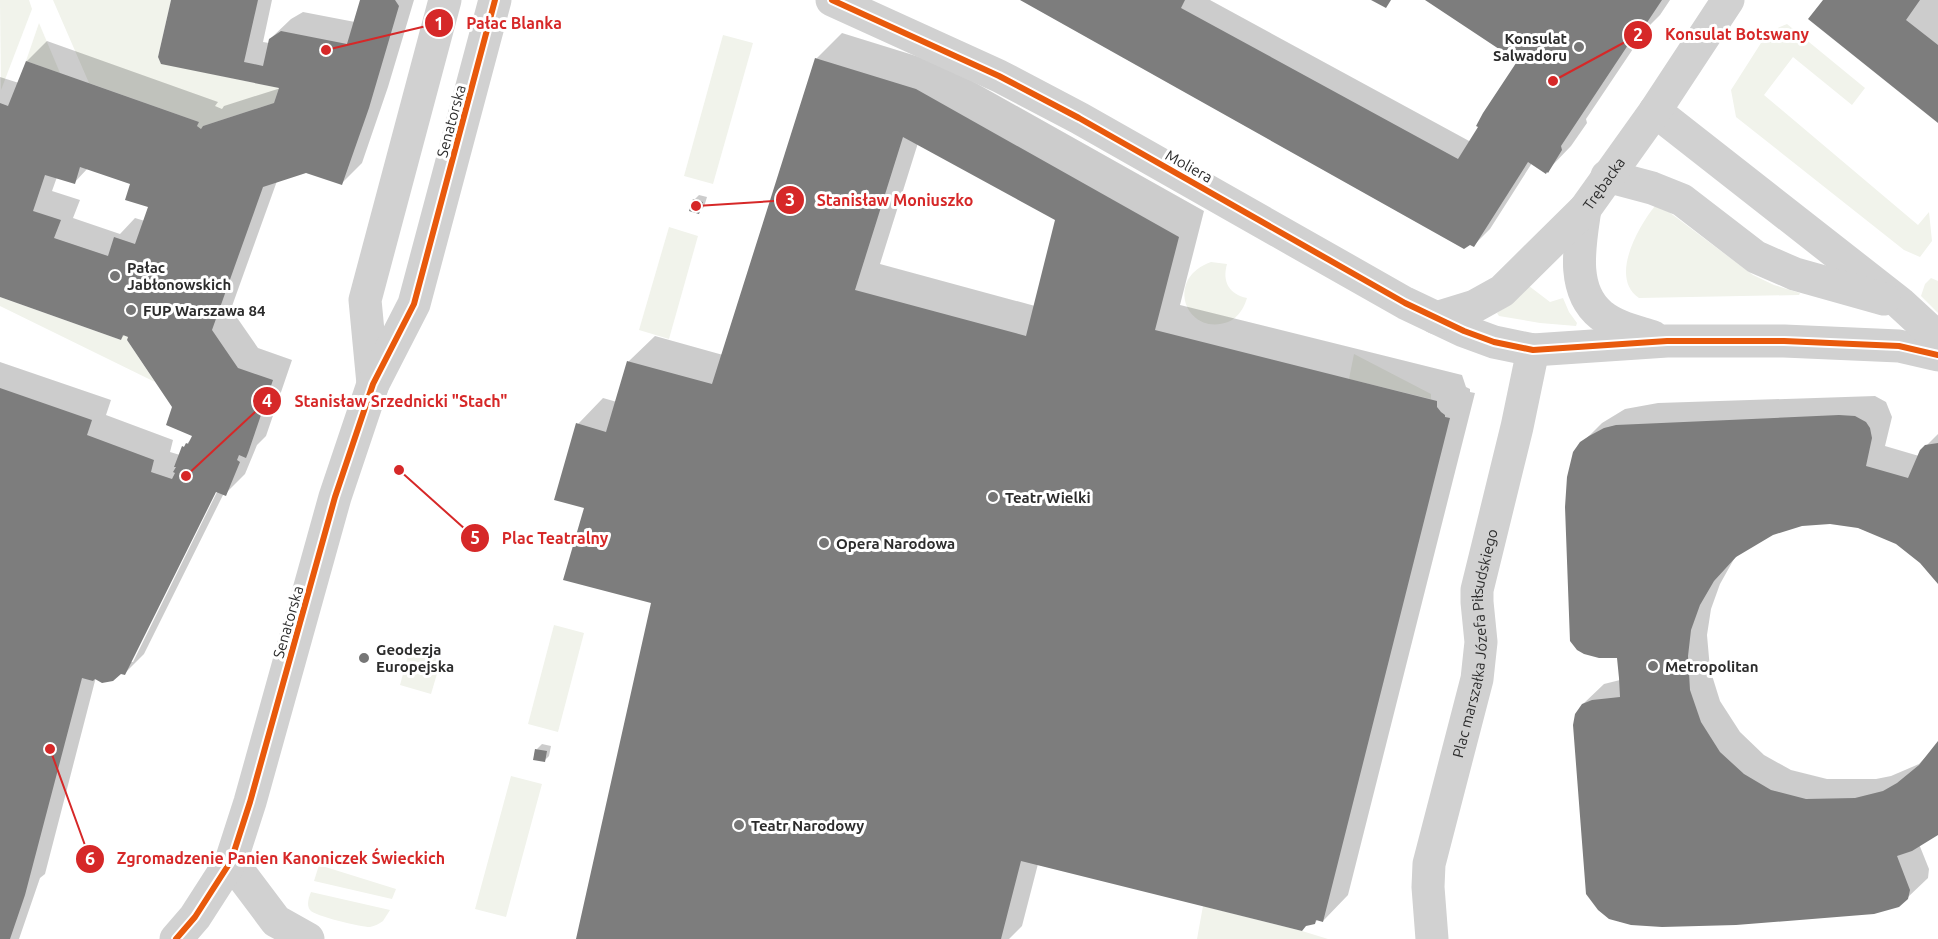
<svg xmlns="http://www.w3.org/2000/svg" width="1938" height="939" font-family="Ubuntu,sans-serif">
<style>
.green{fill:#f1f3eb}
.shadow{fill:#0003;fill-rule:evenodd}
.building{fill:#7d7d7d;fill-rule:evenodd}
.lines{fill:none;stroke-linecap:round;stroke-linejoin:round}
.minor{stroke:#d1d1d1;stroke-width:33}
.cycleway-casing{stroke:#fff;stroke-width:10}
.cycleway{stroke:#e8590c;stroke-width:6}
.poi-dot{fill:#767676;stroke:#fff;stroke-width:2}
.labels{text-anchor:middle;dominant-baseline:central;stroke-width:6;stroke-linejoin:round;paint-order:stroke}
.poi-label{font-size:15px;font-weight:bold;fill:#2c2c2c;stroke:#fff;text-anchor:start}
.street-label{font-size:15px;fill:#2c2c2c;stroke:#fff}
.leader{fill:none;stroke:#d62828;stroke-width:2}
.callout-dot{fill:#d62828;stroke:#fff;stroke-width:2}
.mark-label{font-size:18px;text-anchor:middle;font-weight:bold;fill:#fff}
.callout-label{font-size:16px;text-anchor:middle;font-weight:bold;fill:#d62828;stroke:#fff;stroke-width:6;stroke-linejoin:round;paint-order:stroke}
</style>
<rect width="100%" height="100%" fill="#fff"/>
<g class="green">
<polygon points="0,0 29,0 32,9 1,90"/>
<polygon points="53,0 171,0 158,57 161,63 279,88 274,103 203,126 201,129 197,126 199,122 89,83"/>
<polygon points="39,23 60,73 26,61"/>
<polygon points="1787,24 1865,88 1852,105 1793,57 1764,95 1918,225 1929,212 1932,241 1920,257 1904,250 1736,117 1731,90 1768,32"/>
<polygon points="723,35 753,43 713,184 684,176"/>
<path d="M1655 206 1665 209 1753 275 1774 285 1800 293 1799 295 1639 298C1609 278 1638 227 1655 206Z"/>
<polygon points="669,227 698,236 669,339 639,330"/>
<path d="M1211 262 1227 264C1222 282 1229 294 1247 298 1244 308 1238 318 1228 322 1187 337 1163 279 1211 262Z"/>
<polygon points="1931,278 1938,281 1938,313 1921,296 1925,284"/>
<polygon points="1529,286 1550,302 1563,298 1569,312 1577,323 1576,326 1540,323 1499,316 1497,313 1517,299"/>
<polygon points="0,297 121,340 123,335 128,337 127,340 155,382 0,306"/>
<polygon points="1354,354 1431,394 1431,399 1349,379"/>
<polygon points="554,625 584,633 558,732 528,724"/>
<polygon points="410,648 442,657 431,694 400,685"/>
<polygon points="511,776 542,784 506,917 475,909"/>
<polygon points="319,865 396,889 392,899 314,881"/>
<path d="M311 892 390 910 383 921C379 924 375 926 370 927 361 927 314 916 310 910 306 905 309 897 311 892Z"/>
<polygon points="1203,906 1302,931 1328,939 1197,939"/>
</g>
<g class="shadow">
<path d="M173 0H272L263 42 269 43 270 39 291 19 303 12 355 22 361 0H414L388 87 362 163 342 183 306 171 277 181 231 309 258 348 292 360 266 436 257 445 245 474 225 494 224 493 144 654 124 674 121 673 96 677 45 874 40 878 19 939H0V362L111 400 106 415 173 440 170 452 180 455 184 447 193 437 130 336 125 334 121 339 0 295V77L19 83 27 61 47 41 218 102 215 106 222 109 224 106 284 87 162 62ZM88 168 132 183 150 207 145 221 135 218 120 234 73 218 80 200 52 191 57 177 74 183ZM218 484 220 486 133 662H130Z"/>
<polygon points="1022,0 1210,0 1471,142 1525,54 1428,0 1670,0 1660,15 1647,28 1586,119 1587,123 1571,146 1546,172 1532,163 1490,229 1474,245"/>
<polygon points="1825,0 1938,0 1938,121"/>
<path d="M842 33 942 64 1204 211 1180 305 1462 375 1466 387 1470 389V392L1475 393 1348 895 1323 921 1318 919 1315 923 1038 864 1022 926 1009 939H580L652 602 586 507 578 424 603 398 617 402 629 361 655 336 723 355 816 59ZM918 143 1057 220 1035 306 880 264Z"/>
<polygon points="699,195 707,197 704,207 699,212 694,200"/>
<polygon points="1875,396 1886,402 1892,417 1885,446 1919,456 1921,451 1938,434 1938,582 1921,562 1897,543 1851,525 1830,522 1802,525 1772,534 1740,553 1734,559 1720,584 1711,609 1707,635 1710,669 1720,701 1740,732 1764,755 1791,770 1827,779 1876,779 1891,776 1919,764 1938,744 1938,834 1919,844 1929,869 1928,878 1907,898 1583,704 1604,684 1620,680 1618,657 1582,443 1602,423 1625,409 1658,403"/>
<polygon points="542,744 551,746 549,756 544,761 537,749"/>
</g>
<g class="building">
<path d="M171 0H258L244 62 263 66 269 39 281 31 347 44 360 0H395L399 6 369 108 342 185 306 173 263 187 212 330 238 368 273 380 248 453 246 458 239 455 237 460 240 462 226 496 216 492 125 675 121 674 113 681 102 683 95 679 93 681 82 678 25 895 10 939H0V388L92 420 87 435 154 460 151 472 172 479 175 473 173 472 176 467H174L182 446 184 447 186 443 188 444 192 436 166 425 172 407 127 340 128 337 123 335 121 340 0 297V103L8 106 26 61 199 122 197 126 201 129 203 126 274 103 279 88 161 64 158 57ZM80 167 130 184 125 200 148 207 135 244 114 237 108 256 54 238 61 220 33 211 45 175 75 184Z"/>
<polygon points="1020,0 1185,0 1181,8 1458,159 1478,127 1476,126 1483,113 1522,54 1509,47 1505,53 1425,0 1662,0 1634,42 1632,44 1630,42 1561,146 1562,150 1548,173 1547,172 1546,174 1528,162 1474,247 1470,245 1464,249"/>
<polygon points="1371,0 1391,0 1386,8"/>
<polygon points="1823,0 1920,0 1906,20 1938,45 1938,123 1808,19"/>
<path d="M815 58 916 89 1179 237 1155 330 1437 401V407L1441 412 1445 415V417L1450 418 1323 922 1316 920 1315 924 1306 926 1302 931 1021 861 1001 939H576L651 603 563 580 584 508 554 500 576 423 606 432 627 361 712 384ZM903 137 1055 220 1026 336 855 290Z"/>
<polygon points="693,199 703,202 699,214 689,211"/>
<polygon points="1839,415 1855,416 1866,422 1870,428 1872,438 1866,466 1908,478 1920,450 1925,445 1938,443 1938,584 1920,563 1896,544 1858,528 1830,524 1802,526 1773,535 1736,557 1714,581 1700,605 1691,630 1688,656 1690,690 1701,722 1720,752 1744,774 1771,790 1806,799 1855,798 1883,791 1897,783 1919,765 1938,741 1938,835 1912,851 1897,856 1910,890 1908,899 1899,907 1874,914 1736,925 1662,927 1631,925 1609,919 1598,910 1586,894 1573,725 1575,714 1582,704 1592,700 1620,697 1619,678 1617,658 1599,658 1584,654 1577,650 1570,641 1565,507 1567,477 1573,452 1580,442 1589,436 1604,428 1616,425"/>
<polygon points="535,749 547,751 545,762 533,760"/>
</g>
<g class="lines">
<g class="minor">
<polyline points="832,0 999,76 1079,118 1405,303 1464,331 1494,342 1533,350 1667,341 1784,341 1899,346 1938,355"/>
<polyline points="1655,111 1900,303 1938,338"/>
<polyline points="1607,176 1652,188 1682,200 1756,257 1795,274 1884,299"/>
<path d="M1585 209C1580 243 1570 290 1601 315 1616 327 1635 331 1653 337"/>
<path id="s1" d="M1436 318 1475 306 1502 291 1585 209 1655 111 1728 0"/>
<polyline points="373,384 365,300 445,0"/>
<polyline points="231,861 276,921 308,939"/>
<polyline points="176,939 195,917 231,861 250,802 335,497 373,384 414,304 495,0"/>
<path id="s2" d="M1432 939 1428 887 1429 864 1477 679 1481 642 1477 602V590L1517 427 1533 350"/>
</g>
<g class="cycleway-casing">
<g id="cycleway">
<polyline points="832,0 999,76 1079,118 1405,303 1464,331 1494,342 1533,350 1667,341 1784,341 1899,346 1938,355"/>
<polyline points="176,939 195,917 231,861 250,802 335,497 373,384 414,304 495,0"/>
</g>
</g>
<use href="#cycleway" class="cycleway"/>
</g>
<g class="poi-dot">
<circle cx="1579" cy="47" r="6"/>
<circle cx="115" cy="276" r="6"/>
<circle cx="131" cy="310" r="6"/>
<circle cx="993" cy="497" r="6"/>
<circle cx="824" cy="543" r="6"/>
<circle cx="364" cy="658" r="6"/>
<circle cx="1653" cy="666" r="6"/>
<circle cx="739" cy="825" r="6"/>
</g>
<g class="labels">
<g class="poi-label">
<text x="1567" y="38" text-anchor="end">Konsulat<tspan x="1567" dy="17">Salwadoru</tspan></text>
<text x="127" y="267">Pałac<tspan x="127" dy="17">Jabłonowskich</tspan></text>
<text x="143" y="310">FUP Warszawa 84</text>
<text x="1005" y="497">Teatr Wielki</text>
<text x="836" y="543">Opera Narodowa</text>
<text x="376" y="649">Geodezja<tspan x="376" dy="17">Europejska</tspan></text>
<text x="1665" y="666">Metropolitan</text>
<text x="751" y="825">Teatr Narodowy</text>
</g>
<g class="street-label">
<text transform="translate(451 121) rotate(-75)">Senatorska</text>
<text transform="translate(1189 166) rotate(29)">Moliera</text>
<text stroke="none"><textPath href="#s1" startOffset="220">Trębacka</textPath></text>
<text transform="translate(288 622) rotate(-74)">Senatorska</text>
<text stroke="none"><textPath href="#s2" startOffset="302">Plac marszałka Józefa Piłsudskiego</textPath></text>
</g>
</g>
<path class="leader" d="M326 50L439 23M1553 81L1638 35M696 206L790 200M186 476L267 401M399 470L475 538M50 749L90 859"/>
<g class="callout-dot">
<circle cx="326" cy="50" r="6"/>
<circle cx="1553" cy="81" r="6"/>
<circle cx="696" cy="206" r="6"/>
<circle cx="186" cy="476" r="6"/>
<circle cx="399" cy="470" r="6"/>
<circle cx="50" cy="749" r="6"/>
<circle cx="439" cy="23" r="15"/>
<circle cx="1638" cy="35" r="15"/>
<circle cx="790" cy="200" r="15"/>
<circle cx="267" cy="401" r="15"/>
<circle cx="475" cy="538" r="15"/>
<circle cx="90" cy="859" r="15"/>
</g>
<g class="mark-label">
<text x="439" y="30">1</text>
<text x="1638" y="41">2</text>
<text x="790" y="206">3</text>
<text x="267" y="407">4</text>
<text x="475" y="544">5</text>
<text x="90" y="865">6</text>
</g>
<g class="callout-label">
<text x="514" y="29">Pałac Blanka</text>
<text x="1737" y="40">Konsulat Botswany</text>
<text x="895" y="206">Stanisław Moniuszko</text>
<text x="401" y="407">Stanisław Srzednicki "Stach"</text>
<text x="555" y="544">Plac Teatralny</text>
<text x="281" y="864">Zgromadzenie Panien Kanoniczek Świeckich</text>
</g>
</svg>
